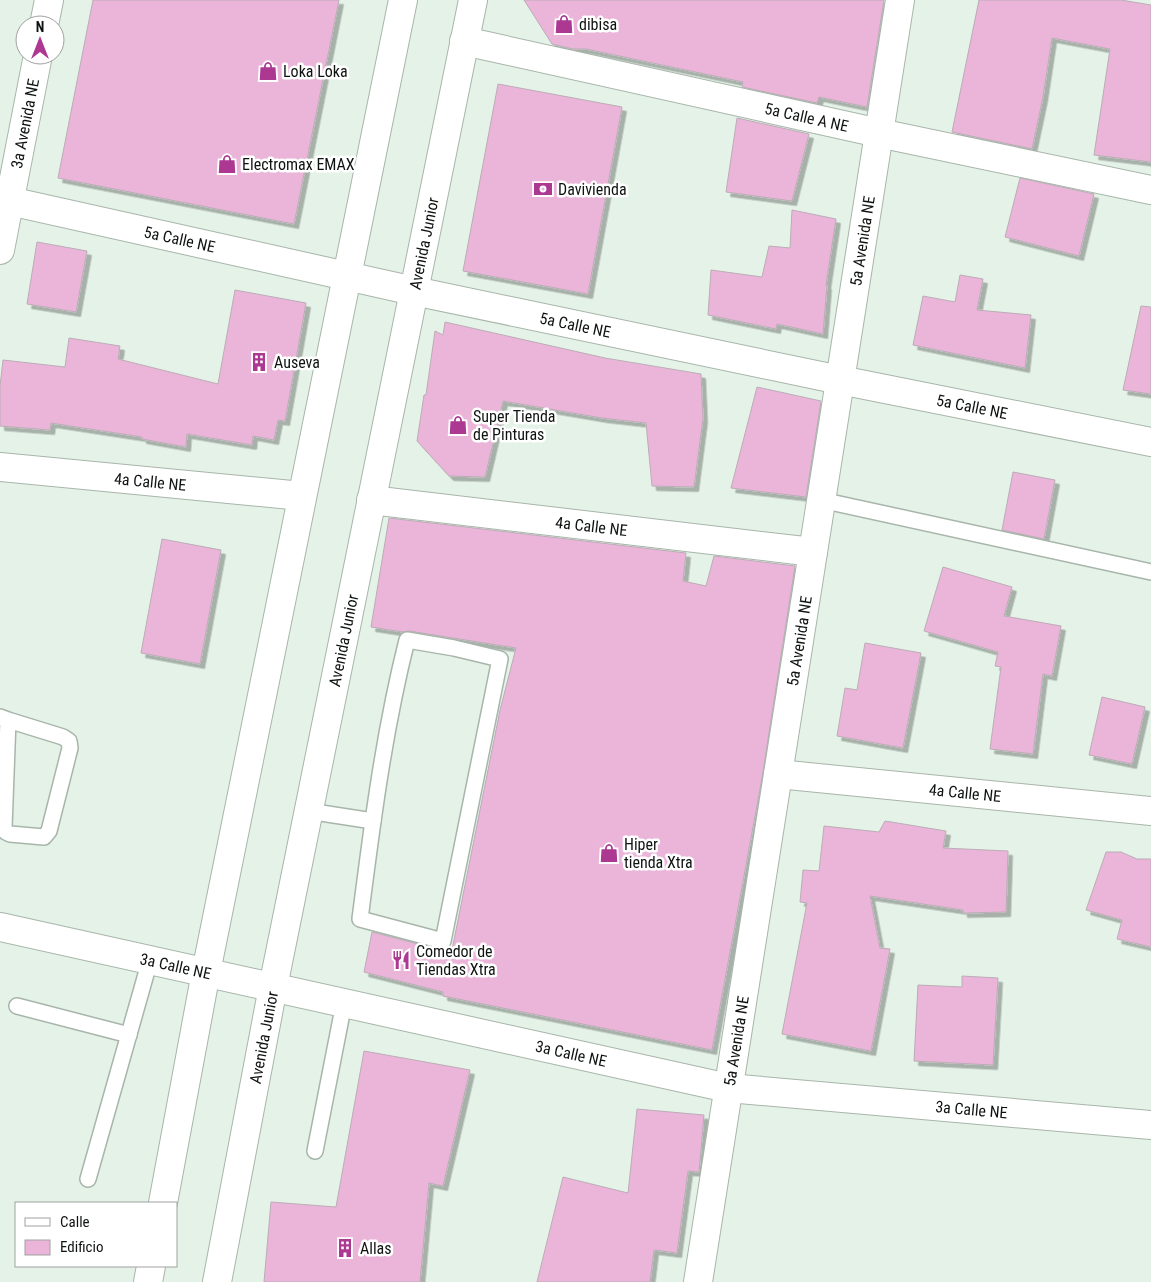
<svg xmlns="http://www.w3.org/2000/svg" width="1151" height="1282" font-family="'Roboto Condensed',sans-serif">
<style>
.building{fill:#eab5d9;stroke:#bbacb6;filter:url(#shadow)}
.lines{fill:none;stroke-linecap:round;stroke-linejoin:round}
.service-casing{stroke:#a8b5aa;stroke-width:18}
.minor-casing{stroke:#a8b5aa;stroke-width:30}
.secondary-casing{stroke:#a8b5aa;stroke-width:30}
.service{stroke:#fff;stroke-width:15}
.minor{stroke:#fff;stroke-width:28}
.secondary{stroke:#fff;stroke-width:28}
.labels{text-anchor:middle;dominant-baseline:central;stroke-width:5;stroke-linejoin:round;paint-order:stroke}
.poi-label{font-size:16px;fill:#0f1310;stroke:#fff;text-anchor:start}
.street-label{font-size:16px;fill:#0f1310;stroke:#fff}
</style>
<defs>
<filter id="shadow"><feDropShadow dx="4.5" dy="4.5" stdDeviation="0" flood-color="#0004"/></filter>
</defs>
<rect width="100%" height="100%" fill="#e4f2e7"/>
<g class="building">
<polygon points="93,0 339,0 294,224 58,178"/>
<polygon points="524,0 884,0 867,107 819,97 817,103 742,87 743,82 586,49 573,49 552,44"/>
<polygon points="979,0 1121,0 1151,5 1151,162 1094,155 1110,49 1052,38 1043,97 1032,149 952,132"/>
<polygon points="498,84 622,107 588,294 463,271"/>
<polygon points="737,118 809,134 792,201 726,192"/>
<polygon points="1020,178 1094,194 1079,256 1005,237"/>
<polygon points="792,210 836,219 826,285 827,285 823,334 777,324 776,329 708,315 711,270 762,277 769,246 790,248"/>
<polygon points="37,242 87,251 76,312 27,304"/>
<polygon points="960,275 983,279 977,310 1031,315 1025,368 913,345 923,296 955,302"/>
<polygon points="235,290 306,303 285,421 278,420 274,440 253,436 252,445 187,434 186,447 142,439 142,437 51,423 50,430 0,426 0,386 3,360 65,367 69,338 120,346 118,359 218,384"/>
<polygon points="1141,306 1151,307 1151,394 1123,390"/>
<polygon points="445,322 605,358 701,374 703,418 694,487 652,486 646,423 602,418 503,401 485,477 449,476 417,441 424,395 426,395 435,331 443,335"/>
<polygon points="757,387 821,401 806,497 731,488"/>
<polygon points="1013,472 1055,480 1044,539 1002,530"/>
<polygon points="389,518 686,553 683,581 706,586 714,556 795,566 762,778 712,1050 443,996 443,992 364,972 372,932 441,950 452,950 500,710 516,648 409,631 403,632 371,627"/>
<polygon points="162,539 221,550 200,664 141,653"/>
<polygon points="943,567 1012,587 1004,616 1061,626 1052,676 1043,674 1033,754 990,749 1001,667 995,666 998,652 924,631"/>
<polygon points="865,643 921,653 903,748 837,736 845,688 857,690"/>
<polygon points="1102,697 1145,707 1132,764 1089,755"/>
<polygon points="885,821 946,831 943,848 1008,851 1006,912 963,913 963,910 870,896 880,948 890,949 871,1051 782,1034 807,903 800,902 803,870 819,871 824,826 879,832"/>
<polygon points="1106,852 1121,852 1137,859 1151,859 1151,947 1117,939 1122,920 1086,910"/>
<polygon points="962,976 998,978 993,1065 914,1061 918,985 962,987"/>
<polygon points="364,1051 470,1070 443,1186 429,1183 420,1282 264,1282 271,1202 336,1207"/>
<polygon points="637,1109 704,1115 699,1172 688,1171 677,1253 654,1250 650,1282 537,1282 563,1177 628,1193"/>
</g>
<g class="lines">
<g class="service-casing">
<g id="service">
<polyline points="821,500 1151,572"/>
<path d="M407 640 454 648 500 659 443 941 360 919C372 825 384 731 407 640Z"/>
<polyline points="0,717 8,720 4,828 6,832 10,834 44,837 49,831 70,748 69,741 63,737 8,720"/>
<polyline points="308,811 373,821"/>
<polyline points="17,1006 129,1035"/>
<polyline points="315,1151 344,1003"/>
<polyline points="88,1179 150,960"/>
</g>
</g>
<g class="minor-casing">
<g id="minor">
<polyline points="44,25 49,0"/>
<path id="s1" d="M464 41 879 133 1151 190"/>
<path id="s2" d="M0 199 414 291 840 380 1151 442"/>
<path id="s3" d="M0 250 38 55"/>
<path id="s4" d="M0 467 302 496"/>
<path id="s5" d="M371 500 813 552"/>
<path id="s6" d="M778 774 1151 811"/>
<path id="s7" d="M0 927 728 1088 1151 1125"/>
<path id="s8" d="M698 1282 900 0"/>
</g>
</g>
<g class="secondary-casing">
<g id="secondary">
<polyline points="163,1203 206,972 403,0"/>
<polyline points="148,1282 151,1266"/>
<path id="s9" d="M217 1282 273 987 473 0"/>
</g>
</g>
<use href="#service" class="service"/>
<use href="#minor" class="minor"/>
<use href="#secondary" class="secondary"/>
</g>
<defs>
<g id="shop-bare" transform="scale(1.5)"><path d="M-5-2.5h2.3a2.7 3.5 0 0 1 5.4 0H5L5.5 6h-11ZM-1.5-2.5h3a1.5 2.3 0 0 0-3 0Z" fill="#ac3891" stroke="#fff" stroke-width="2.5" paint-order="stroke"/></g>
<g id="bank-bare" transform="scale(1.5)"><path d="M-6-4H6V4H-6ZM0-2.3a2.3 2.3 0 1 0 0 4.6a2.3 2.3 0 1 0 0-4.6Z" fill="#ac3891" stroke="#fff" stroke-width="2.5" paint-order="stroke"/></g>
<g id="building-bare" transform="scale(1.5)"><path d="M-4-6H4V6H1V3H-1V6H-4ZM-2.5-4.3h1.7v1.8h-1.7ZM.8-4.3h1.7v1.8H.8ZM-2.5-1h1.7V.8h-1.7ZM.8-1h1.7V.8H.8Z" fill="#ac3891" stroke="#fff" stroke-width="2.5" paint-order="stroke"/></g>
<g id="restaurant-bare" transform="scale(1.5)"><path d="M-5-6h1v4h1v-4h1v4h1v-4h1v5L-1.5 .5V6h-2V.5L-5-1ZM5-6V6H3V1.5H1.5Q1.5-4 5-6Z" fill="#ac3891" stroke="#fff" stroke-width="2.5" paint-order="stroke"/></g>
</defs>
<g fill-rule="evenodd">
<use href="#shop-bare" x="564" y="24"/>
<use href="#shop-bare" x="268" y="71"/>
<use href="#shop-bare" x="227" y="164"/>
<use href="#bank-bare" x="543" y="189"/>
<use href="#building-bare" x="259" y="362"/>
<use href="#shop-bare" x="458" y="425"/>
<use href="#shop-bare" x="609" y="853"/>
<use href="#restaurant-bare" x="401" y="960"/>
<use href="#building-bare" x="345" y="1248"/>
</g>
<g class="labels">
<g class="poi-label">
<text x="579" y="24">dibisa</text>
<text x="283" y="71">Loka Loka</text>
<text x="242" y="164">Electromax EMAX</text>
<text x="558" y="189">Davivienda</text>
<text x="274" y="362">Auseva</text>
<text x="473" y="416">Super Tienda<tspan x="473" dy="18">de Pinturas</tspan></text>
<text x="624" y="844">Hiper<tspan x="624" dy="18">tienda Xtra</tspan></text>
<text x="416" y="951">Comedor de<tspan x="416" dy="18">Tiendas Xtra</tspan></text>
<text x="360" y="1248">Allas</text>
</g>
<g class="street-label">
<text stroke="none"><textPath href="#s1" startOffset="351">5a Calle A NE</textPath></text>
<text stroke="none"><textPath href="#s3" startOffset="129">3a Avenida NE</textPath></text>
<text stroke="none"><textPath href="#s2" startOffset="184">5a Calle NE</textPath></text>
<text stroke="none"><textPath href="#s8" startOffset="1054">5a Avenida NE</textPath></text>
<text stroke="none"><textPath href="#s9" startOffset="1059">Avenida Junior</textPath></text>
<text stroke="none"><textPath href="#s2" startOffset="589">5a Calle NE</textPath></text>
<text stroke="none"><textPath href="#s2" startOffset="994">5a Calle NE</textPath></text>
<text stroke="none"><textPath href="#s4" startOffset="151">4a Calle NE</textPath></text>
<text stroke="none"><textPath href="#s5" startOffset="222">4a Calle NE</textPath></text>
<text stroke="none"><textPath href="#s9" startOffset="654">Avenida Junior</textPath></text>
<text stroke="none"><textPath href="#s8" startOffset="649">5a Avenida NE</textPath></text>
<text stroke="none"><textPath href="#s6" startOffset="188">4a Calle NE</textPath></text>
<text stroke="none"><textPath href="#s7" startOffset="180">3a Calle NE</textPath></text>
<text stroke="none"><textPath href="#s9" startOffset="249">Avenida Junior</textPath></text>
<text stroke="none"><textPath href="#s8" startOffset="244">5a Avenida NE</textPath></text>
<text stroke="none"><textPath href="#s7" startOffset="585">3a Calle NE</textPath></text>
<text stroke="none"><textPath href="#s7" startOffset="990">3a Calle NE</textPath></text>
</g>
</g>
<rect x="15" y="1202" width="162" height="65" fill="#ffffff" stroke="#9fa19f"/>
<rect x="25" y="1218" width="25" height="8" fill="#ffffff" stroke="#9fa19f"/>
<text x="60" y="1227" font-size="15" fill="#0f1310">Calle</text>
<rect x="25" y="1240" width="25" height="15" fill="#eab5d9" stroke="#9fa19f"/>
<text x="60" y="1252" font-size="15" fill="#0f1310">Edificio</text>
<g transform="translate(40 40)"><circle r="24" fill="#ffffff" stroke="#9fa19f"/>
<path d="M0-4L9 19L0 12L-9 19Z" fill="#ac3891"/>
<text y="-8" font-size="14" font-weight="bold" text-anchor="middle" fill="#0f1310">N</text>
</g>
</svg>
